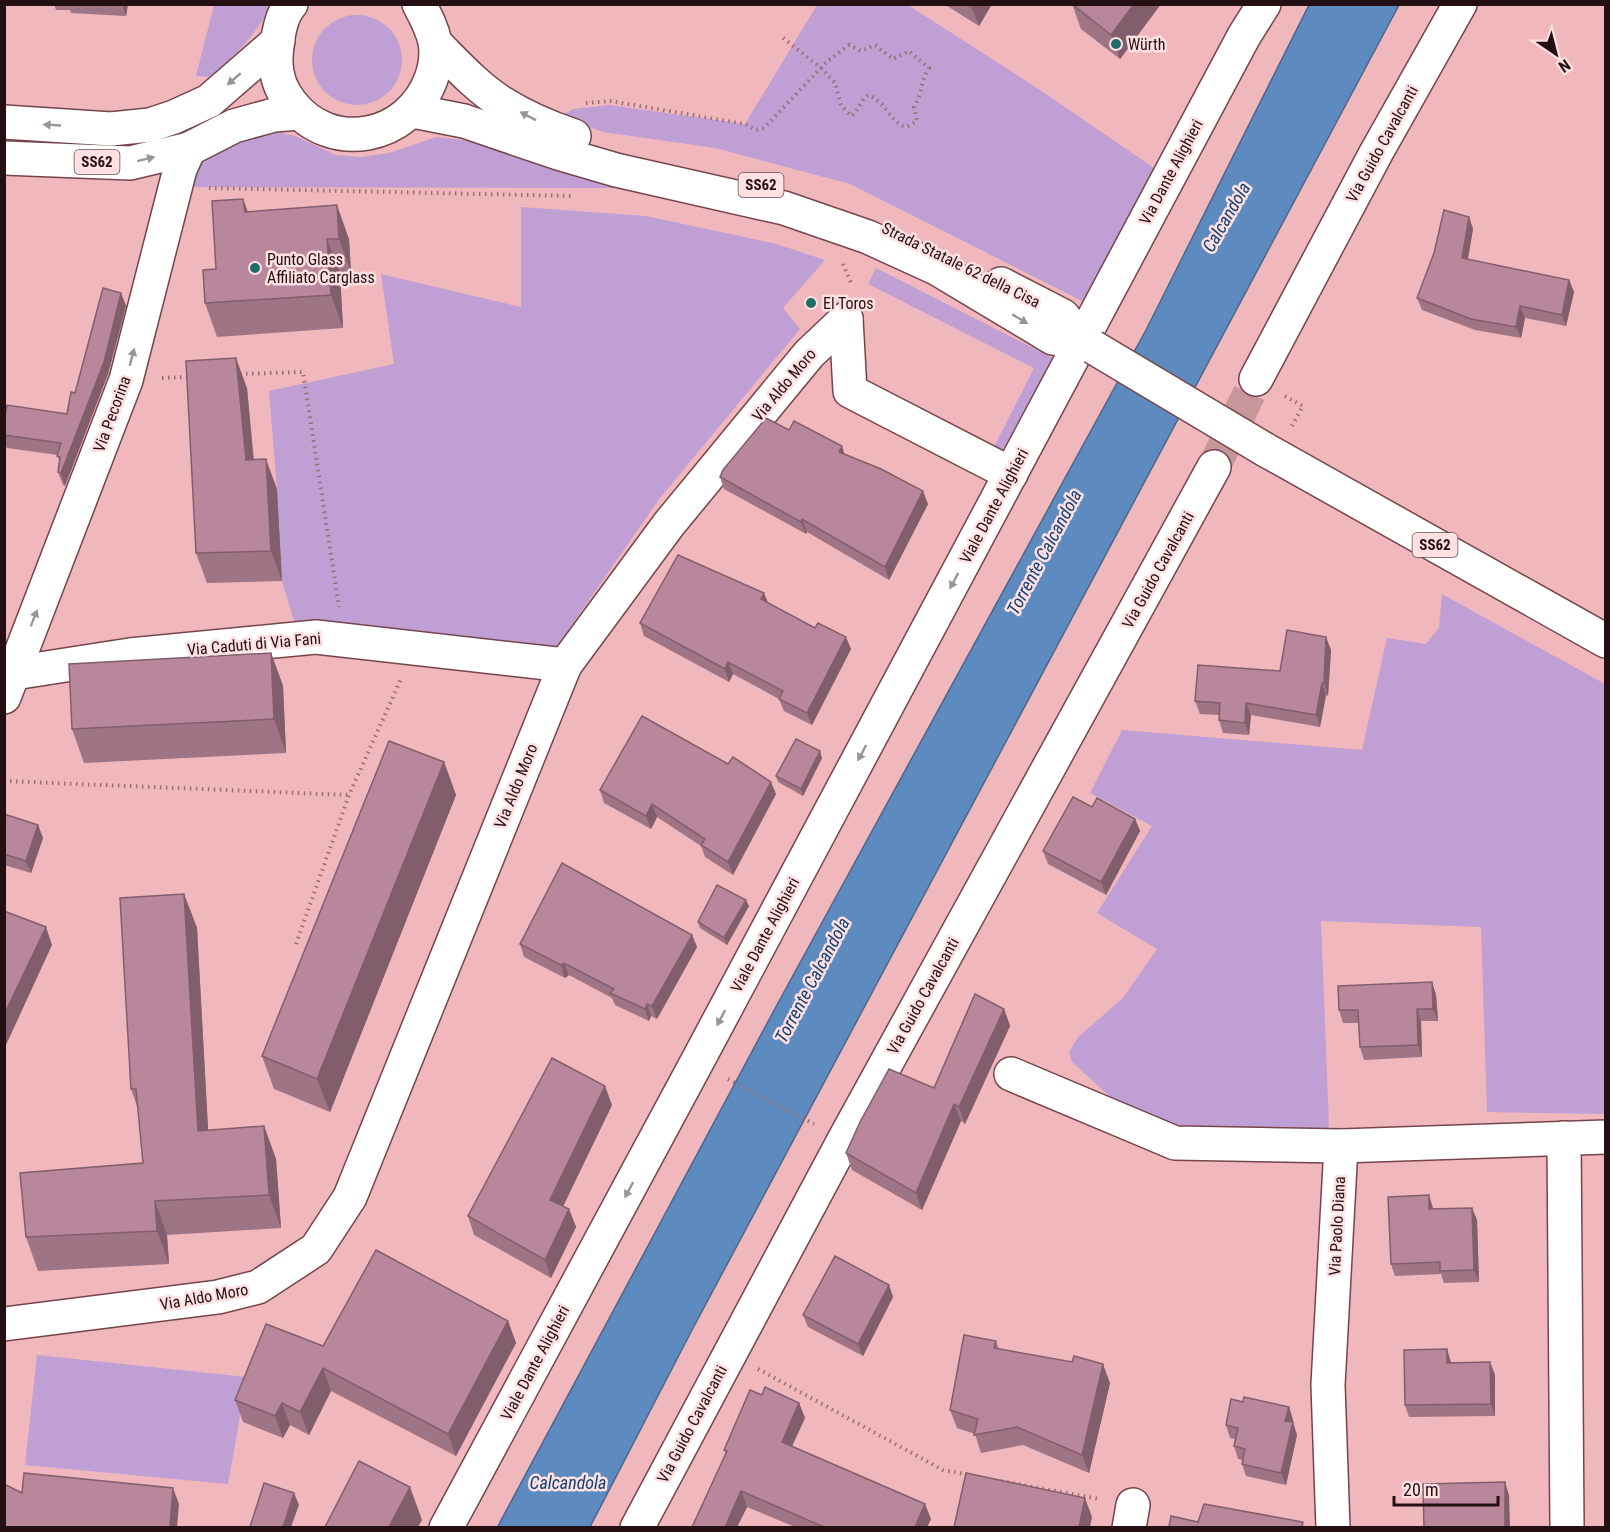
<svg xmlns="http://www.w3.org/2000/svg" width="1610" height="1532" font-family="'Roboto Condensed',sans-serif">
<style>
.green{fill:#c09fd4}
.water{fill:#5d8bbf;stroke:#4c668b;stroke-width:1.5}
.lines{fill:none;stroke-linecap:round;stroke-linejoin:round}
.minor-tunnel{stroke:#c7969a;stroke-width:33;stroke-dasharray:33 16;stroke-linecap:butt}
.minor-casing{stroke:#75454b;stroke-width:36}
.major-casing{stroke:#75454b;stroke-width:36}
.path{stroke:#986f73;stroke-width:4;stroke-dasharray:1.5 4.5;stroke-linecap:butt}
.minor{stroke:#fff;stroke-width:33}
.major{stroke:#fff;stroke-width:33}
.major-bridge-casing{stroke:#75454b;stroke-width:36;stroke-linecap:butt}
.major-bridge{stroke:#fff;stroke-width:33}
.wall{fill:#9f7485}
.shaded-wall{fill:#825e6c}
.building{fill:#b9879b;stroke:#825e6c;stroke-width:1.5}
.oneway{fill:#9c9395}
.poi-dot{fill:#1f6b69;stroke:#fee0e2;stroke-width:2}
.labels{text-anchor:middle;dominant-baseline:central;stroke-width:5;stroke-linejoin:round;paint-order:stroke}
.shield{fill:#fee0e2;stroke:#654e51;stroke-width:1.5}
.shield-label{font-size:15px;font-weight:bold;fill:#241013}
.poi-label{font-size:16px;fill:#241013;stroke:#fee0e2;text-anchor:start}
.street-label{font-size:16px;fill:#241013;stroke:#fee0e2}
.water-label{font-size:18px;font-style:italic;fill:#0f4072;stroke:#fee0e2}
</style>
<rect width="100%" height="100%" fill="#f0b7bc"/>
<g class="green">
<path d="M214 5H272C256 33 236 57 209 77L196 76Z"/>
<polygon points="817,5 908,5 1037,88 1154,168 1084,302 850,184 715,148 603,132 560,117 573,109 609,105 745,124"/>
<circle cx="357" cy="60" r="45"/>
<polygon points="272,131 295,136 336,155 361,157 389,153 436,137 480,142 499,151 546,167 570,172 602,176 620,188 190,187 200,163 219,146"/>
<polygon points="521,207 646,216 777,244 825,260 783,308 800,329 660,498 553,652 295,624 282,581 277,489 269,391 394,364 381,274 521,307"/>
<polygon points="876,268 1057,360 1007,456 993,449 1034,368 868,284"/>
<polygon points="1442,594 1605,684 1605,1114 1487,1112 1481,927 1321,921 1329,1126 1323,1135 1306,1139 1145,1121 1128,1113 1072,1062 1069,1052 1078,1037 1123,998 1157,949 1097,913 1152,826 1090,793 1122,730 1362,750 1387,638 1426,644 1439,628"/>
<polygon points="37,1355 247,1377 228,1484 25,1465"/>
</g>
<polygon class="water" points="1309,5 1399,5 692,1330 590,1527 497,1528 778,1003 1146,330"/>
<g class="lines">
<polyline class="minor-tunnel" points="1214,467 1256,379"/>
<g class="minor-casing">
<g id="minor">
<polyline points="846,319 850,391 1011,474"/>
<polyline points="1256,379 1376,153 1460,4"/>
<polyline points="14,673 130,655 316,637 565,665"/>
<polyline points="4,697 126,380 180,169 189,149"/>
<polyline points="1011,1074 1175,1143 1341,1146"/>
<polyline points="1564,1138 1567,1528"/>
<polyline points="4,1324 218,1297 258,1287 316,1249 350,1197 565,665 669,524 809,354 846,319"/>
<polyline points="446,1528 697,1062 1244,36 1264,4"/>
<polyline points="637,1528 844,1140 1214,467"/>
<polyline points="1129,1528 1133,1505"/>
<polyline points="1333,1528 1328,1385 1341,1146 1606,1137"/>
</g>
</g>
<g class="major-casing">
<g id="major">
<path d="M291 4C280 16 277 41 276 57 275 75 280 89 291 103 331 155 409 139 431 79 435 68 437 54 435 42 432 28 426 17 419 4"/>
<path d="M436 44C457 65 477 87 502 103 524 117 550 128 574 136"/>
<polyline points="413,111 464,121 558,153 616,170 784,208 868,237 938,269 1053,338 1081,341 1093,347"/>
<polyline points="4,122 111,129 150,125 174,117 209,101 278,41"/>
<polyline points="4,158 130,163 189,149 234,126 274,115 299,113"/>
<polyline points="1001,284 1063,316 1081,341"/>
<polyline points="1264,449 1606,641"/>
</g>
</g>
<g class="path">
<path d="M586 103 610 101 745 124 756 130 764 128 821 68 824 64 849 45 861 51 875 45 893 59 909 51 929 68C921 80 922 94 914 107L917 121 906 127C890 123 886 101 868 95 860 101 859 110 851 116L841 105 835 83 821 68 782 37"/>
<polyline points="209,188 573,196"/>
<polyline points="843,264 852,285"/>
<polyline points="240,374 303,372 339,607"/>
<polyline points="162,378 190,377"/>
<polyline points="1285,396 1303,406 1292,426"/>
<polyline points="4,781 349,795"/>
<polyline points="296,944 349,795 401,679"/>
<polyline points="728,1079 814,1124"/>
<polyline points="758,1369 943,1470 970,1475"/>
<polyline points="1001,1481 1100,1499"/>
</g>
<use href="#minor" class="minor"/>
<use href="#major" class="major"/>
<g class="major-bridge-casing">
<polyline id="major-bridge" points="1093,347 1264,449"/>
</g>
<use href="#major-bridge" class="major-bridge"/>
</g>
<g class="wall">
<polygon points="54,4 128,4 126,16 71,13 70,10 56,10"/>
<polygon points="944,4 992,4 979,26"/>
<polygon points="1072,4 1161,4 1120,59 1081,29"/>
<polygon points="248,212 349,239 351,272 340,273 343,328 217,337 205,303 216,269"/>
<polygon points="1469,217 1473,229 1468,259 1569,280 1574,292 1566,326 1525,318 1521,338 1475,330 1422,310 1417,298"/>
<polygon points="121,293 126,306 108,374 65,486 63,485 58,472 60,462 57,456 58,455 7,448 4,441 4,421 67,414 75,393"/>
<polygon points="247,388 254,460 277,489 282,581 207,583 196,553"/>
<polygon points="789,430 844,454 928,504 889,580 807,532 806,534 724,489 720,477"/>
<polygon points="768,603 851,649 812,725 784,711 779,699 733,674 729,682 644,636 640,623"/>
<polygon points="1331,650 1328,696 1326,695 1320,727 1251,715 1249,735 1223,733 1219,720 1219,715 1200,714 1195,701 1280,671"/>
<polygon points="271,653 283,686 286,753 84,763 72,729"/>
<polygon points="822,758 803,796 778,782 776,776"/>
<polygon points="444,762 456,795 330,1112 274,1089 262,1056"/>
<polygon points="600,790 776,794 733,875 705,857 701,846 657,817 651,829 604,803"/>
<polygon points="4,814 38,825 43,838 31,873 4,865"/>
<polygon points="1135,819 1140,831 1106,895 1048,864 1043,851"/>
<polygon points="184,894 197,928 208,1130 264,1126 276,1159 281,1228 167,1235 169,1264 38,1271 26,1237 143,1163 138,1109 131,1089"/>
<polygon points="749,906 727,945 700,928 698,922"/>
<polygon points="692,935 697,947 657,1019 651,1016 649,1021 615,1005 612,998 569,975 565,978 524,957 520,944"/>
<polygon points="1432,982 1436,995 1438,1021 1421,1021 1422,1057 1364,1060 1360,1047 1359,1023 1343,1023 1339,1010"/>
<polygon points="1004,1009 1010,1026 965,1124 961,1121 922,1210 852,1170 846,1153 934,1088"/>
<polygon points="612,1105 563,1206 569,1209 576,1227 551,1278 474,1235 468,1216"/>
<polygon points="1433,1208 1433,1209 1472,1208 1477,1220 1479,1282 1444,1283 1441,1274 1395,1276 1391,1264"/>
<polygon points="889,1285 893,1297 863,1356 808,1327 803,1315"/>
<polygon points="508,1321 516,1343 456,1456 331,1391 309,1435 290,1425 283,1438 243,1422 235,1400 323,1346"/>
<polygon points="996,1341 999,1349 1110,1383 1089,1473 1023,1445 981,1453 975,1434 957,1428 950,1410"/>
<polygon points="1490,1362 1495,1375 1495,1416 1409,1417 1405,1405 1451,1363"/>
<polygon points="762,1395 799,1403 805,1418 792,1446 931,1519 927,1527 795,1527 747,1507 737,1527 692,1527 726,1454 724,1450"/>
<polygon points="1243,1402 1289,1407 1293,1420 1292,1422 1297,1435 1286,1485 1246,1476 1242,1464 1243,1460 1238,1459 1234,1446 1235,1439 1230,1438 1226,1425"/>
</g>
<g class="shaded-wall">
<polygon points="122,4 128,4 126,16"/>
<polygon points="974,4 992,4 979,26 972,8"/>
<polygon points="1134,4 1161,4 1120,59 1111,35"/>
<polygon points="243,199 256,233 245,212"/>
<polygon points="337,205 349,239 351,272 339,239"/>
<polygon points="1469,217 1473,229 1466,269 1462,258"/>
<polygon points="327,239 340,273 343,328 331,295"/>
<polygon points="1569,280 1574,292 1566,326 1562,315"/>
<polygon points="121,293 126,306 108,374 65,486 61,473"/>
<polygon points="1520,306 1525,318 1521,338 1516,327"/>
<polygon points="236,358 247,388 256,490 246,460"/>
<polygon points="842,446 846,459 839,452"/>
<polygon points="266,459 277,489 282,581 271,551"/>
<polygon points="923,491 928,504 889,580 885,567"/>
<polygon points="802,519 807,532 806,534 801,522"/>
<polygon points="764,593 769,605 761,599"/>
<polygon points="846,637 851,649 812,725 807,713"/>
<polygon points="1326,637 1331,650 1328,696 1324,683"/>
<polygon points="271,653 283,686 286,753 274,719"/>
<polygon points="728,662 733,674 729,682 725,669"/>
<polygon points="1322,683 1326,695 1320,727 1316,715"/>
<polygon points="1246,703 1251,715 1249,735 1245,723"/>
<polygon points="820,751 822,758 803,796 801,789"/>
<polygon points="444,762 456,795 330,1112 317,1079"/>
<polygon points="771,782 776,794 733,875 728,862"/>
<polygon points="652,804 657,817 651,829 646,816"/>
<polygon points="1135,819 1140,831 1106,895 1101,882"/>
<polygon points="38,825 43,838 31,873 26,861"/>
<polygon points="184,894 197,928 210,1164 198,1131"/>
<polygon points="746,900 749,906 727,945 724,938"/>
<polygon points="46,927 52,945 6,1045 4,1042 4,1015"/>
<polygon points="692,935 697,947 657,1019 652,1006"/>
<polygon points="564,963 569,975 565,978 561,965"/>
<polygon points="1432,982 1436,995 1438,1021 1433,1009"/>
<polygon points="647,1004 651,1016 649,1021 645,1009"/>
<polygon points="1004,1009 1010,1026 965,1124 959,1107"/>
<polygon points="1417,1009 1421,1021 1422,1057 1418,1045"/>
<polygon points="605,1086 612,1105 557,1219 550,1200"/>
<polygon points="954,1104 961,1121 922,1210 916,1193"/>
<polygon points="264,1126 276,1159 281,1228 269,1195"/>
<polygon points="1429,1195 1433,1208 1434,1222 1429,1209"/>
<polygon points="155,1201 167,1235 169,1264 157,1231"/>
<polygon points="1472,1208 1477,1220 1479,1282 1474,1270"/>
<polygon points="569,1209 576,1227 551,1278 545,1260"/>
<polygon points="889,1285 893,1297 863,1356 858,1344"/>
<polygon points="508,1321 516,1343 456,1456 448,1434"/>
<polygon points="1447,1349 1451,1362 1451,1375 1447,1363"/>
<polygon points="1490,1362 1495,1375 1495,1416 1491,1404"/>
<polygon points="1103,1364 1110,1383 1089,1473 1082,1455"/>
<polygon points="323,1368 331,1391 309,1435 300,1412"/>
<polygon points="282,1403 290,1425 283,1438 275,1416"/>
<polygon points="799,1403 805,1418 787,1457 782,1442"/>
<polygon points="1289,1407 1293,1420 1290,1433 1285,1421"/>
<polygon points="1293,1422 1297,1435 1286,1485 1281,1473"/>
<polygon points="1505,1482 1509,1495 1510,1527 1505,1527"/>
<polygon points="410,1487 422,1520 418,1527 389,1527"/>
<polygon points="173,1488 179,1504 177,1527 170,1527"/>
<polygon points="741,1491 747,1507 737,1527 725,1527"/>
<polygon points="294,1493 299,1505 291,1527 283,1527"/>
<polygon points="1085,1498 1092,1517 1090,1527 1079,1527"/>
<polygon points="925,1504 931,1519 927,1527 915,1527"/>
</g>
<g class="building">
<polygon points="967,4 974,4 972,8"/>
<polygon points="1072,4 1134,4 1111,35"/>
<polygon points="243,199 245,212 337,205 339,239 327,239 331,295 205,303 203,270 216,269 212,201"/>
<polygon points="1444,210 1469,217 1462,258 1569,280 1562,315 1520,306 1516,327 1471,319 1417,298 1434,253"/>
<polygon points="103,288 121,293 104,362 61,473 58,472 60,457 57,456 61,443 4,435 4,421 7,405 67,414 71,392 75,393"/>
<polygon points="236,358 246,460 266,459 271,551 196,553 186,361"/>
<polygon points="766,418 789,430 794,421 842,446 839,452 881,469 923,491 885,567 802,519 801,522 720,477 723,470"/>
<polygon points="678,555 764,593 761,599 815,628 818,623 846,637 807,713 779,699 783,691 728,662 725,669 640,623"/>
<polygon points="1287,630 1326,637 1324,683 1322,683 1316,715 1246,703 1245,723 1219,720 1220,703 1195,701 1198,665 1280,671"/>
<polygon points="271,653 274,719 72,729 69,664"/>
<polygon points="642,716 728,764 733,757 771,782 728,862 701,845 705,839 652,804 646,816 600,790"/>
<polygon points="796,739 820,751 801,789 776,776"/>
<polygon points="389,741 444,762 317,1079 262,1056"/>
<polygon points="1073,797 1092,807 1097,798 1135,819 1101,882 1043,851"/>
<polygon points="4,814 38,825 26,861 4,854"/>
<polygon points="562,863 692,935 652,1006 647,1004 645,1009 610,993 614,989 564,963 561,965 520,944"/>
<polygon points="717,885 746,900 724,938 698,922"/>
<polygon points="184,894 198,1131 264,1126 269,1195 155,1201 157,1231 26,1237 20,1173 143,1163 136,1089 131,1089 120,898"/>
<polygon points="4,911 46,927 4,1015"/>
<polygon points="1432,982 1433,1009 1417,1009 1418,1045 1360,1047 1358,1010 1339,1010 1338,986"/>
<polygon points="975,994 1004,1009 959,1107 954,1104 916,1193 846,1153 860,1122 889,1069 934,1088"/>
<polygon points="552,1058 605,1086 550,1200 569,1209 545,1260 468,1216"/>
<polygon points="1429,1195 1429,1209 1472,1208 1474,1270 1440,1271 1440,1262 1391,1264 1388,1197"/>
<polygon points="376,1250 508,1321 448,1434 323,1368 300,1412 282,1403 275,1416 235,1400 266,1324 323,1346"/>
<polygon points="835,1256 889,1285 858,1344 803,1315"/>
<polygon points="964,1335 996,1341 994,1348 1072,1362 1074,1356 1103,1364 1082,1455 1017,1427 974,1435 978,1419 950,1410"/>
<polygon points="1447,1349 1447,1363 1490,1362 1491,1404 1405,1405 1404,1350"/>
<polygon points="765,1387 799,1403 782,1442 925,1504 915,1527 824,1527 741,1491 725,1527 692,1527 727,1451 724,1450 750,1390 762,1395"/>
<polygon points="1244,1397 1289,1407 1285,1421 1293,1422 1281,1473 1242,1464 1245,1449 1234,1446 1238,1428 1226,1425 1231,1399 1243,1402"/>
<polygon points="359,1461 410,1487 389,1527 325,1527"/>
<polygon points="24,1473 173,1488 170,1527 4,1527 4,1484 22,1493"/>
<polygon points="966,1473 1085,1498 1079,1527 954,1527"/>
<polygon points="1505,1482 1505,1527 1424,1527 1423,1484"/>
<polygon points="264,1483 294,1493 283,1527 250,1527"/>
<polygon points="1204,1504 1303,1522 1302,1527 1169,1527 1171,1516 1198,1522"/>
</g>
<defs><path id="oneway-solid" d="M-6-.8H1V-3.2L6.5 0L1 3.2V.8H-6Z" transform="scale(1.5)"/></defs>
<g class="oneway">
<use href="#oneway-solid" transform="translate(234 79) rotate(139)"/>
<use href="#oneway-solid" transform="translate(528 116) rotate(-153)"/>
<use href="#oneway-solid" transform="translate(52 125) rotate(-177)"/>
<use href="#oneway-solid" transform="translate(146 159) rotate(-14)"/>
<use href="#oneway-solid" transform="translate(1020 319) rotate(31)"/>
<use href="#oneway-solid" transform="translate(132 357) rotate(-75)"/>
<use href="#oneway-solid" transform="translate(954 581) rotate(118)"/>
<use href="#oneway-solid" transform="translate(34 618) rotate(-69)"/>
<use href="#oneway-solid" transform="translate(862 753) rotate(118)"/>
<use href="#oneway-solid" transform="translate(721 1018) rotate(118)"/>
<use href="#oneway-solid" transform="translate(629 1190) rotate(118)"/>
</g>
<g class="poi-dot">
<circle cx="1116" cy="44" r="6"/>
<circle cx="255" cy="268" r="6"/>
<circle cx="811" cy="303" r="6"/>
</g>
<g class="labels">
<g class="shield">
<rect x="74.5" y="150" width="45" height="24" rx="4.5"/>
<rect x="738.5" y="173" width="45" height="24" rx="4.5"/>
<rect x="1412.5" y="533" width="45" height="24" rx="4.5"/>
</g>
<g class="shield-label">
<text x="97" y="162">SS62</text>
<text x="761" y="185">SS62</text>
<text x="1435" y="545">SS62</text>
</g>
<g class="poi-label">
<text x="1128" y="44">Würth</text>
<text x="267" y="259">Punto Glass<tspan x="267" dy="18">Affiliato Carglass</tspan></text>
<text x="823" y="303">El Toros</text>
</g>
<g class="street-label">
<text transform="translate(1382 144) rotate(-61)">Via Guido Cavalcanti</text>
<text transform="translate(1171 172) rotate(-62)">Via Dante Alighieri</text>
<text transform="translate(961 265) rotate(26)">Strada Statale 62 della Cisa</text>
<text transform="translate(784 385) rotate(-50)">Via Aldo Moro</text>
<text transform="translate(112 414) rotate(-70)">Via Pecorina</text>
<text transform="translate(994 506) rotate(-62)">Viale Dante Alighieri</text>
<text transform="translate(1158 570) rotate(-61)">Via Guido Cavalcanti</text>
<text transform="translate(254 644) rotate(-5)">Via Caduti di Via Fani</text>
<text transform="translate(516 786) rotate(-68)">Via Aldo Moro</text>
<text transform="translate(765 935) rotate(-62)">Viale Dante Alighieri</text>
<text transform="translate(923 996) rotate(-61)">Via Guido Cavalcanti</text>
<text transform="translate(1337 1226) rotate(-87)">Via Paolo Diana</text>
<text transform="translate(204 1297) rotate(-10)">Via Aldo Moro</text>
<text transform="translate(535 1363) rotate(-62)">Viale Dante Alighieri</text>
<text transform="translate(692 1424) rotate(-62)">Via Guido Cavalcanti</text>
</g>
<g class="water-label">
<text transform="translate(1226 217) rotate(-60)">Calcandola</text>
<text transform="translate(1044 552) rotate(-62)">Torrente Calcandola</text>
<text transform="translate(812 980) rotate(-62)">Torrente Calcandola</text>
<text x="568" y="1482">Calcandola</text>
</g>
</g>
<rect width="1610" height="1532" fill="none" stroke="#241013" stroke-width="12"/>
<g transform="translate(1556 54) rotate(145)" stroke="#fee0e2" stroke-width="4.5" paint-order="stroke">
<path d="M0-4.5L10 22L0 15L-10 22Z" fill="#241013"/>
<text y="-9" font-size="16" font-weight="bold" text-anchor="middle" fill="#241013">N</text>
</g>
<path d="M1394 1496v9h104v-9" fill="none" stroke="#241013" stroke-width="3"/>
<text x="1403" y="1496" font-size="18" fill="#241013" stroke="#fee0e2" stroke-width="4.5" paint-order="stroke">20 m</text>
</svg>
